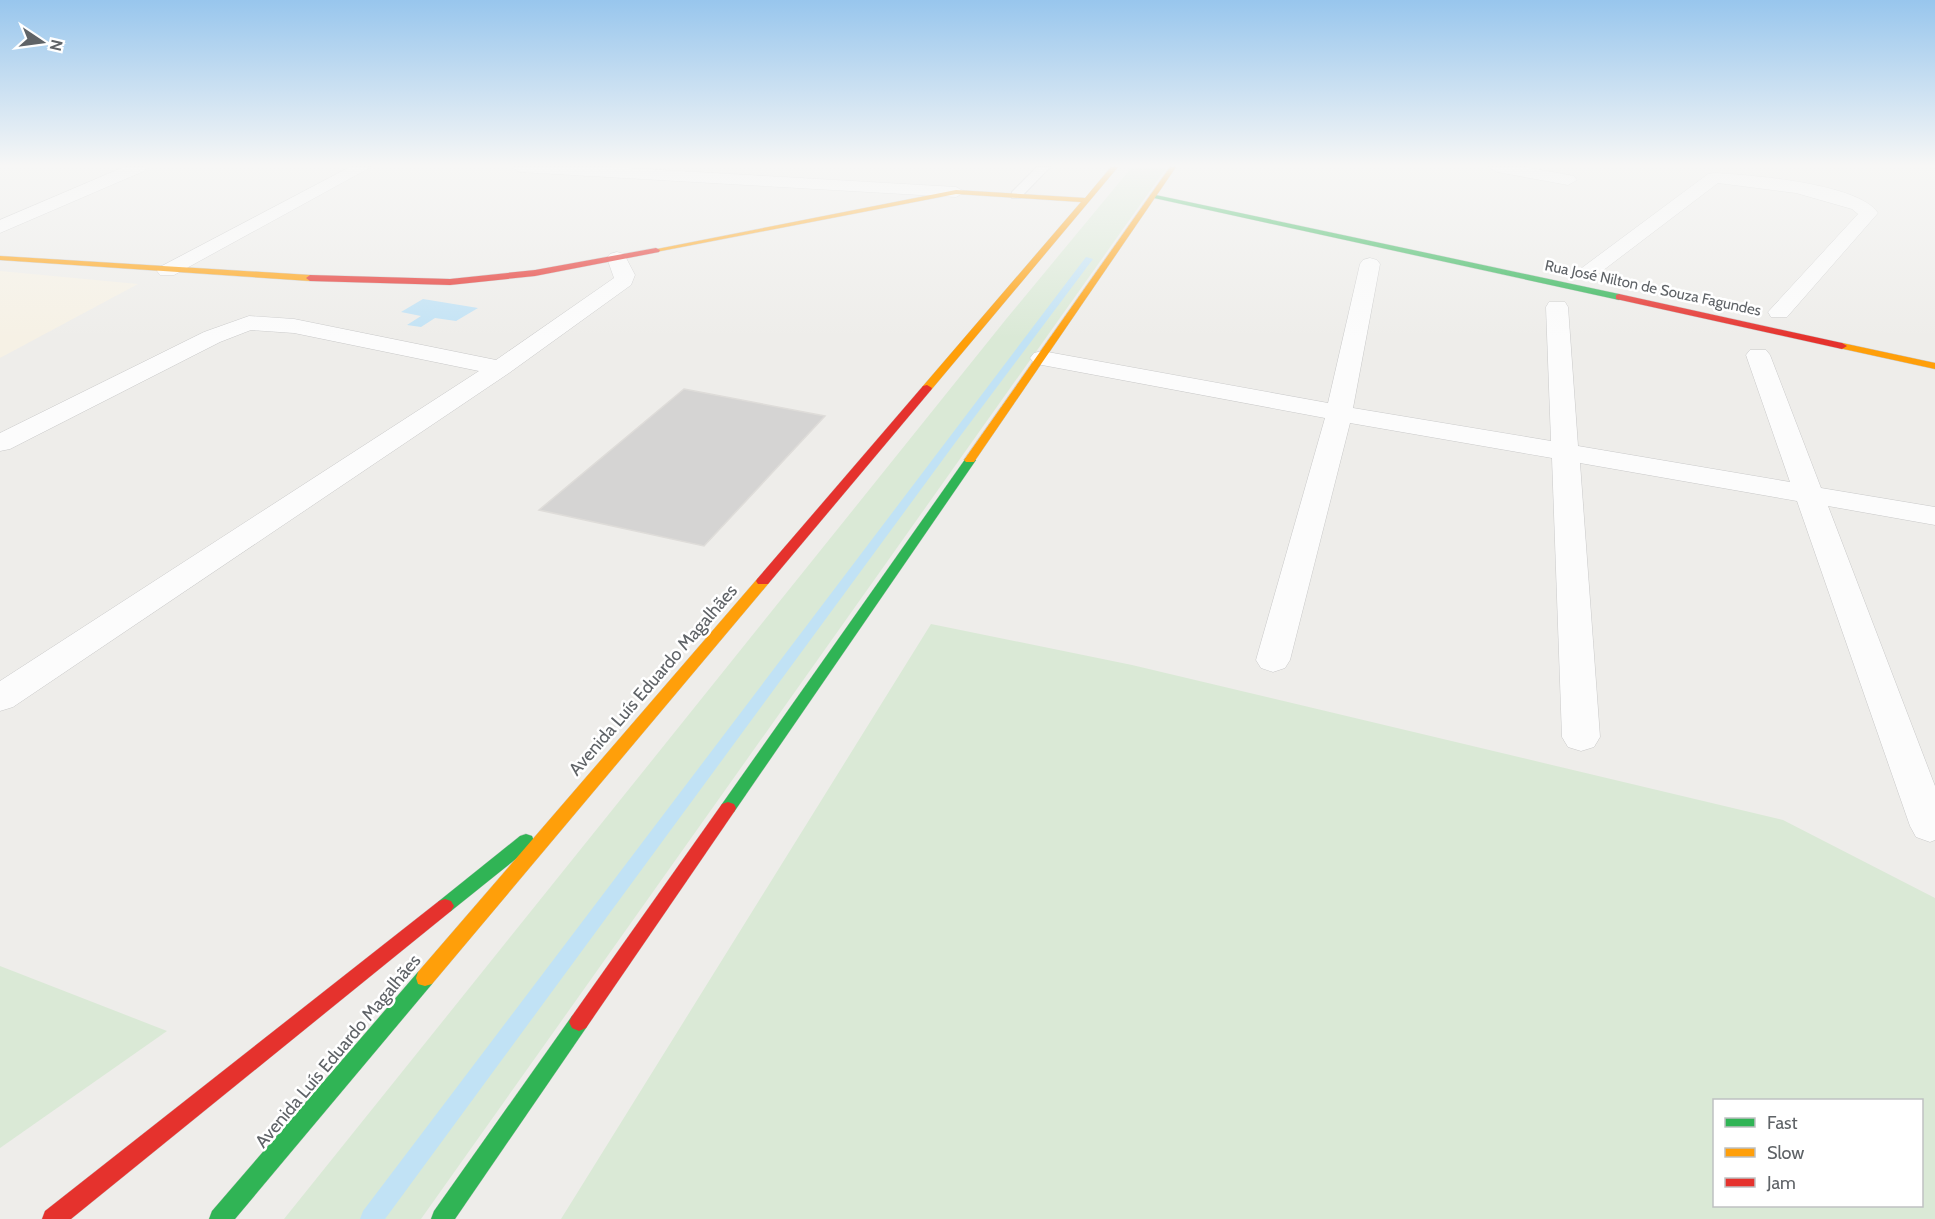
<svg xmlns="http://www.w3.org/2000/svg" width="1935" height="1219" font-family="Cabin,sans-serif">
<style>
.commercial{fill:#f6f1e5}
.green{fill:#dae9d6;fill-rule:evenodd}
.water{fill:#c1e2f5}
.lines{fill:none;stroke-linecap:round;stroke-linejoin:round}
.stream{fill:#c1e2f5;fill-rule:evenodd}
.building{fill:#d5d4d3;stroke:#dedcd9;stroke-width:1.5}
.lane-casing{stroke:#c9c9c9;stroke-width:2}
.street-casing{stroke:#c9c9c9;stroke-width:1}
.fast-casing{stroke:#cbcbcb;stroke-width:1}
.slow-casing{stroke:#cbcbcb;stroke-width:1}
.jam-casing{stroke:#cbcbcb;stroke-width:1}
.lane{fill:#fcfcfc;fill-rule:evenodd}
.street{fill:#fcfcfc;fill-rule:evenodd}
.fast{fill:#30b455;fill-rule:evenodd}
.slow{fill:#ff9f0a;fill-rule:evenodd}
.jam{fill:#e5322d;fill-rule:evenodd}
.labels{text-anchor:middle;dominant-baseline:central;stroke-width:5;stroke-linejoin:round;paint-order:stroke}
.far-street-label{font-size:15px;fill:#5f6367;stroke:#fff}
.street-label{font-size:18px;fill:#5f6367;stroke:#fff}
</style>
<rect width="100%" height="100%" fill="#eeedea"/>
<polygon class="commercial" points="0,271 138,284 0,358"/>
<g class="green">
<polygon points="1132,167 1167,167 421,1219 284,1219 1007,318"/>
<path d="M931 624 1132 665 1783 820 1935 898V1219H561ZM1714 1100H1922V1206H1714Z"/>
<polygon points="0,966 167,1031 0,1148"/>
</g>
<polygon class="water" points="423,299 478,308 456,321 435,318 421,327 407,325 421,316 401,312"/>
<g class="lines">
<polygon class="stream" points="1086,257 1093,259 955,443 385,1219 360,1219 363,1211"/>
</g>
<polygon class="building" points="684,389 825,416 704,546 539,510"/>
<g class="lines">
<g class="lane-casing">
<polygon id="lane" points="1037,167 1050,167 1020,198 1012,198 1012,192"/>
</g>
<g class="street-casing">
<g id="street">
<polygon points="124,167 146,167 144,171 0,233 0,220"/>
<polygon points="350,167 371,167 174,275 160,275 157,271 160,267"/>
<polygon points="512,167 610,167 956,187 965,192 956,197 520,172"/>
<polygon points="1489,167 1525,167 1574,176 1577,180 1568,185 1497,172"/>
<path d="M1714 173C1750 175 1858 183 1878 213L1787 317H1771L1768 312 1858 214 1852 209 1796 193 1718 183 1593 278H1579L1576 274 1579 270 1708 174Z"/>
<polygon points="617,252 624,254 635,275 631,285 509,373 13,707 0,711 0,681 479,371 294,333 251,330 220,342 10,449 0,451 0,433 204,332 249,316 294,319 496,360 614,278 607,258 610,254"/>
<polygon points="1370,258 1377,260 1380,264 1353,408 1551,441 1546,307 1549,302 1565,302 1568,307 1578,446 1790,482 1746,355 1750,350 1766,350 1770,355 1821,488 1935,507 1935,525 1828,506 1935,786 1935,840 1930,842 1916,837 1910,826 1797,501 1580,463 1600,737 1594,747 1581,751 1568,747 1562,737 1552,458 1350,423 1290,660 1285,668 1273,672 1261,668 1256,660 1325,418 1042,365 1034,363 1030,358 1034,353 1042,351 1328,403 1360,264 1363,260"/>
</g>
</g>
<g class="fast-casing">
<g id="fast">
<polygon points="1151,194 1619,294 1623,297 1619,300 1154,198 1151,198"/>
<polygon points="970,457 976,460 734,812 728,814 722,812 720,808 722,804 966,458"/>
<polygon points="526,834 532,836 534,841 532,846 451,911 445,913 439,911 436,906 439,901 520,836"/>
<polygon points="425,970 432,972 434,978 432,984 235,1219 209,1219 212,1211 418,972"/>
<polygon points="579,1013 586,1016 589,1022 586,1028 455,1219 431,1219 434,1211 572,1016"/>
</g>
</g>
<g class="slow-casing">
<g id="slow">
<polygon points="1111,167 1118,167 931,390 927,391 922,388 923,386 1081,202 956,194 656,252 652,250 956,190 1085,198"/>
<polygon points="1170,167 1176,167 974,462 966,462 964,460"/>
<polygon points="0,256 310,275 314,278 310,281 0,260"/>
<polygon points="1842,343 1935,363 1935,369 1839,348 1839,344"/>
<polygon points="763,577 768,578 770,581 768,584 432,984 425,986 418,984 416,978 418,972 758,578"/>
</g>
</g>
<g class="jam-casing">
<g id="jam">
<polygon points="656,248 660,250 659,252 535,276 450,285 310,281 306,278 310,275 450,279 535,270"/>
<polygon points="1619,294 1842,343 1847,346 1842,349 1616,299 1616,295"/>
<polygon points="927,385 932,388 931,390 768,584 758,584 756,581 758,578 923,386"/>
<polygon points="728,802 734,804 736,808 734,812 586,1028 579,1031 572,1028 569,1022 572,1016 722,804"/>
<polygon points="445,899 451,901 454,906 451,911 71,1219 42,1219 45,1211 439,901"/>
</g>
</g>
<use href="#lane" class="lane"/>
<use href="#street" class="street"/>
<use href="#fast" class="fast"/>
<use href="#slow" class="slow"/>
<use href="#jam" class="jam"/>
</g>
<linearGradient id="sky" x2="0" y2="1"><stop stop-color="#98c6ed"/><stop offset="0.49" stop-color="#f7f7f6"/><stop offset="1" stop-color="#f7f7f6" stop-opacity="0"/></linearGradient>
<rect width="1935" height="338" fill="url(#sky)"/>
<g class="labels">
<g class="far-street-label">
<text transform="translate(1653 288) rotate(12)">Rua José Nilton de Souza Fagundes</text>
</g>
<g class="street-label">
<text transform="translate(653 680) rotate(-49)">Avenida Luís Eduardo Magalhães</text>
<text transform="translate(338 1051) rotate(-50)">Avenida Luís Eduardo Magalhães</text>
</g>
</g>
<rect x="1713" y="1099" width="210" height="108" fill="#ffffff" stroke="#bfc1c2" stroke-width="1.5"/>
<rect x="1725" y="1118" width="30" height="9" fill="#30b455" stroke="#bfc1c2" stroke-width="1.5"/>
<text x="1767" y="1129" font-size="18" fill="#5f6367">Fast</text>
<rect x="1725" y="1148" width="30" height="9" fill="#ff9f0a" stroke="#bfc1c2" stroke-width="1.5"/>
<text x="1767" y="1159" font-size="18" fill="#5f6367">Slow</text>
<rect x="1725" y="1178" width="30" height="9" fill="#e5322d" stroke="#bfc1c2" stroke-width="1.5"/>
<text x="1767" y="1189" font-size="18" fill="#5f6367">Jam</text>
<g transform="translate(42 42) rotate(103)" stroke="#ffffff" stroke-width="4.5" paint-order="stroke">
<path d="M0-4.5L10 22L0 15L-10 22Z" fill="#5f6367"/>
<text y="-9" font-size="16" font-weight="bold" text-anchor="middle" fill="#5f6367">N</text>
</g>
</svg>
